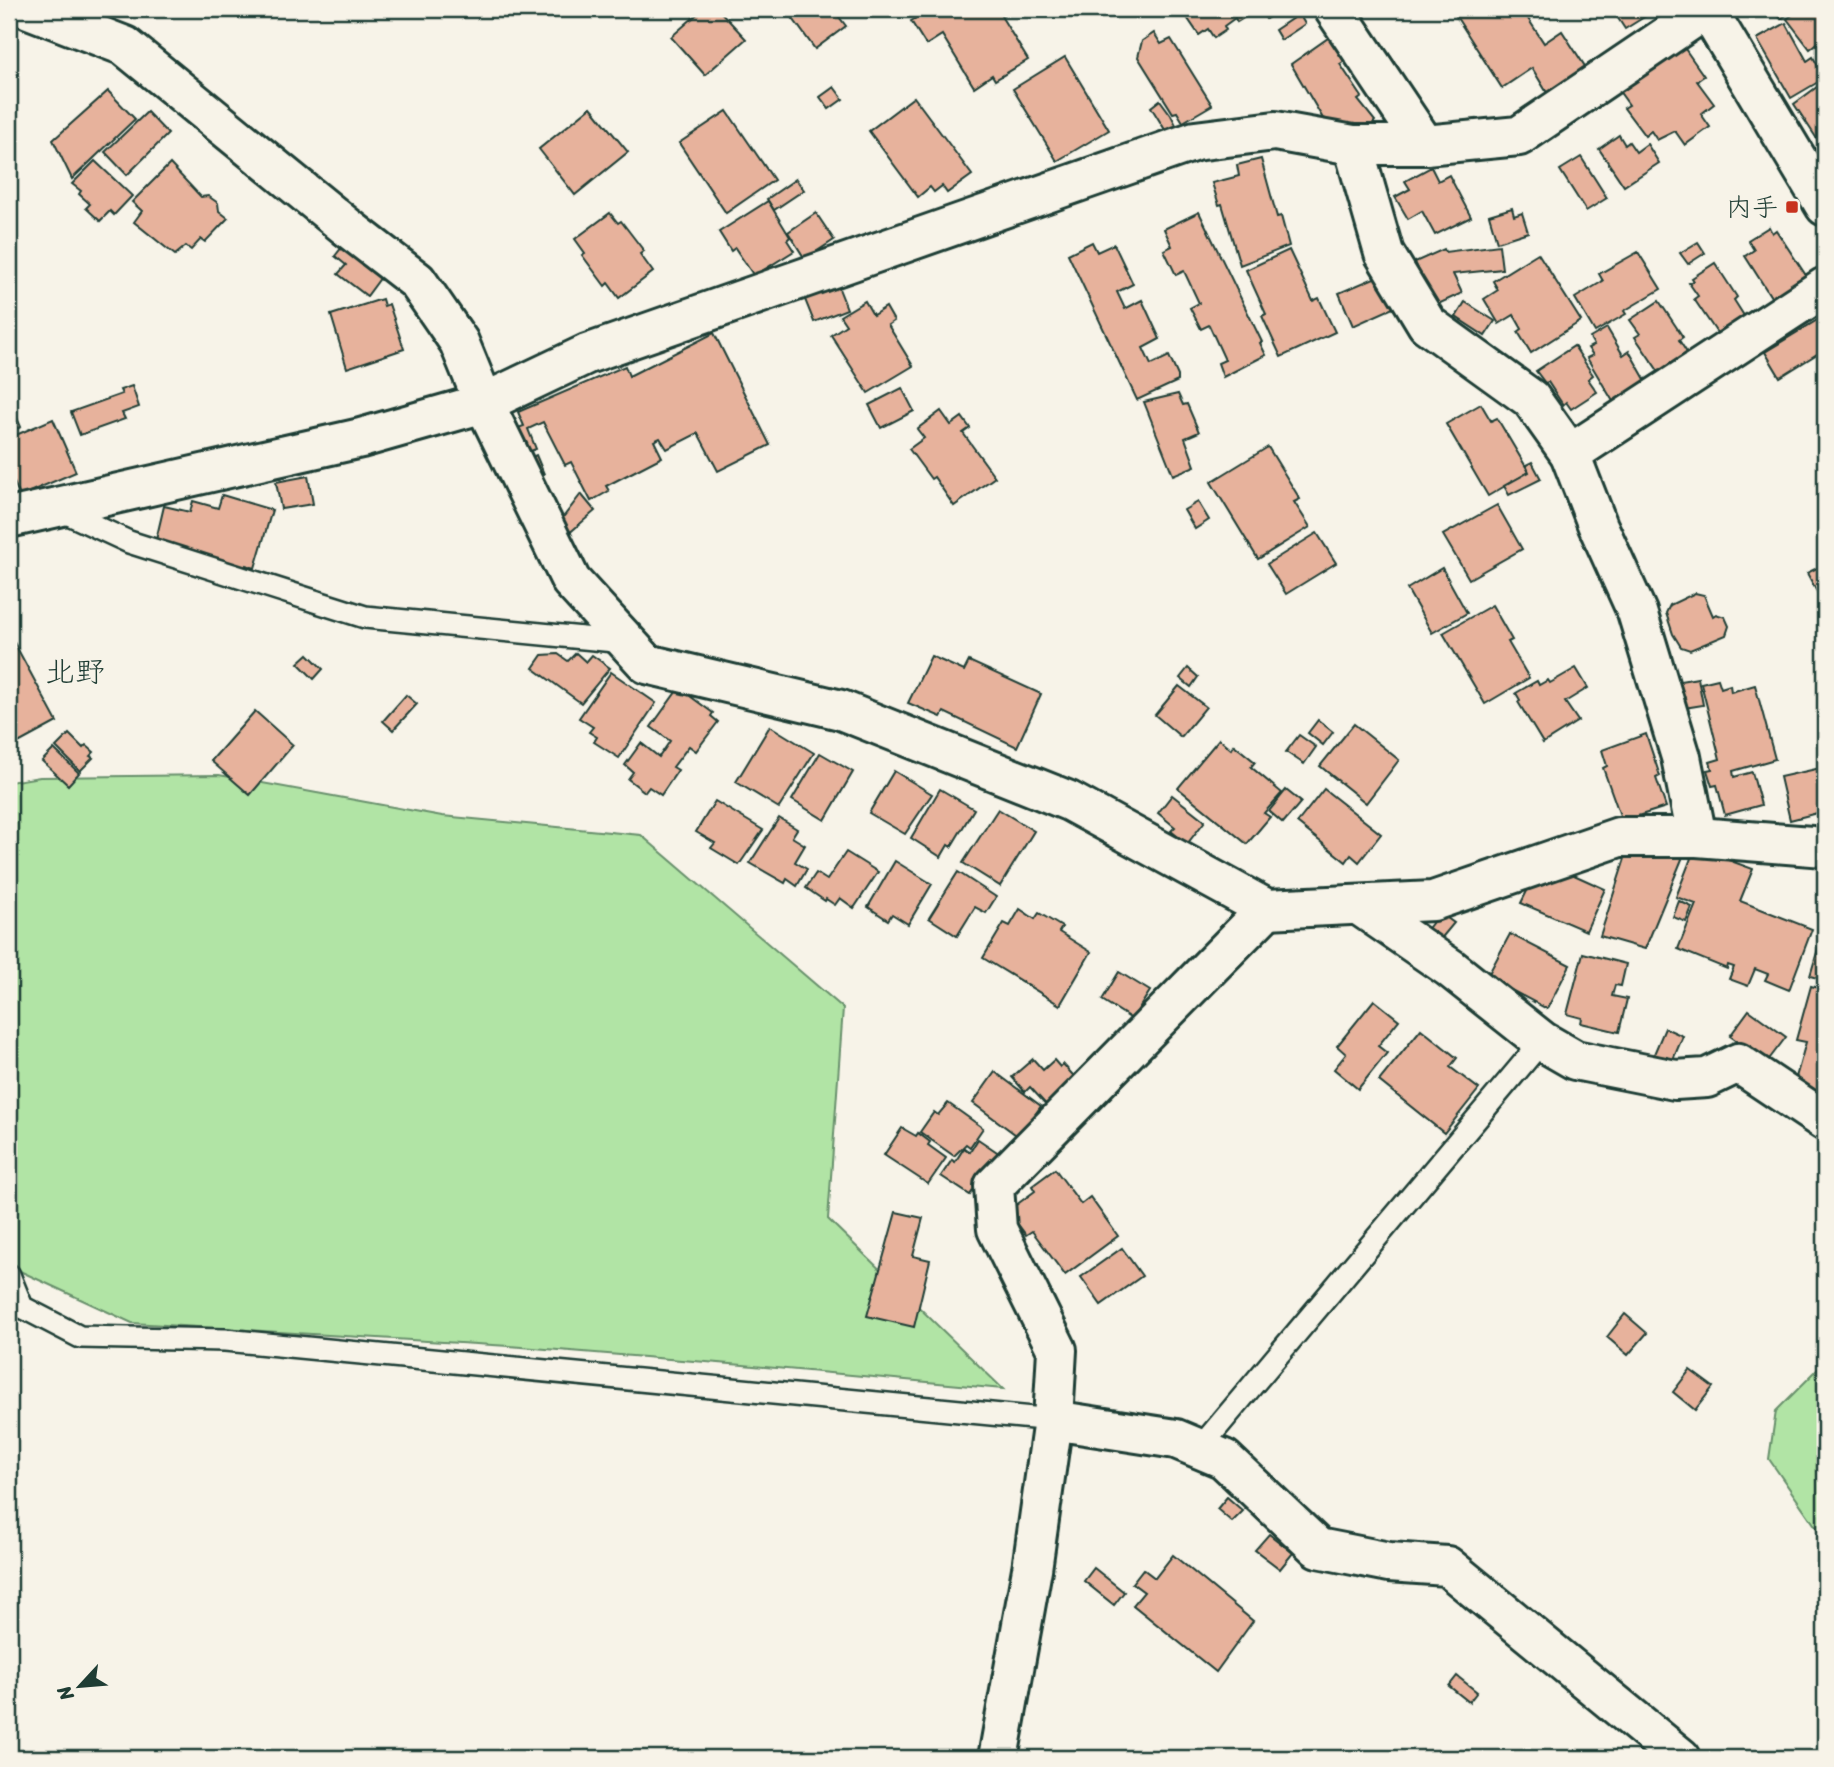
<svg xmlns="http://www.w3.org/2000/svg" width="1834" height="1767" font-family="Sriracha,'Klee One',sans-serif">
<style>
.green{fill:#b1e4a5;stroke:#68906c;stroke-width:2}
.building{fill:#e7b29c;stroke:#1f3d34;stroke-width:2}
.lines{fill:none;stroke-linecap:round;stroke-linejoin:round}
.lane-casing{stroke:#1f3d34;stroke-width:26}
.street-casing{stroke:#1f3d34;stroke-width:44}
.secondary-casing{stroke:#1f3d34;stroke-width:44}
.lane{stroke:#f7f3e8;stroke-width:21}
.street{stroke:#f7f3e8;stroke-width:38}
.secondary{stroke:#f7f3e8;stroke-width:38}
.poi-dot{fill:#c8321e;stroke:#f7f3e8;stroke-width:2.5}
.labels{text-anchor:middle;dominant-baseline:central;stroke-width:5;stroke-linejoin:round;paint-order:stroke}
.poi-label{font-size:26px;fill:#1f3d34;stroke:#f7f3e8;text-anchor:end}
.quarter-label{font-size:30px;fill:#1f3d34;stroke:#f7f3e8}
</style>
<rect width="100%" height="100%" fill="#f7f3e8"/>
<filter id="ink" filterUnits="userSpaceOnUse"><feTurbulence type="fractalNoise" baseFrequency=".0143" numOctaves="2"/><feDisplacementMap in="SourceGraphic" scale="14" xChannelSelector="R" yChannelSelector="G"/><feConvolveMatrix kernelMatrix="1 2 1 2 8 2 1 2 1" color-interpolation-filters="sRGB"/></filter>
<g filter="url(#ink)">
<g class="green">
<polygon points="219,775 442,816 641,835 843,1008 828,1219 1003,1389 743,1365 509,1346 132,1323 9,1266 9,782 40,777"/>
<polygon points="1825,1362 1825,1540 1769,1459 1776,1411"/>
</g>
<g class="building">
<polygon points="703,9 718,9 746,39 705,75 671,37"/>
<polygon points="786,9 833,9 846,26 815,49"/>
<polygon points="932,9 1005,9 1007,13 1001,16 1028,60 995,80 992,75 974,87 942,35 926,45 911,21"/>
<polygon points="1191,9 1246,9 1250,14 1237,22 1235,18 1224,26 1226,30 1214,38 1208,29 1199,35 1184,13"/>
<polygon points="1259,9 1276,9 1278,11 1266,19"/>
<polygon points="1454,9 1528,9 1529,11 1525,14 1544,43 1562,31 1588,71 1549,96 1532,68 1502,88 1452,10"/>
<polygon points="1612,9 1657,9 1625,29"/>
<polygon points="1773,9 1794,9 1781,19"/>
<polygon points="1800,9 1825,9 1825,37 1810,49 1787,19"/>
<polygon points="1299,14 1305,24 1281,40 1275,30"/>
<polygon points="1786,23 1807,61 1813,57 1825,78 1791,98 1757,39"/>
<polygon points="1154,33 1161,44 1171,39 1212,105 1183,122 1177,112 1173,113 1138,57 1142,41"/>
<polygon points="1331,36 1348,59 1340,64 1362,97 1358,100 1375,121 1370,127 1325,122 1291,64"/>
<polygon points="1683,46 1704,76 1697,81 1714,104 1701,114 1710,127 1685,145 1675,131 1657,140 1651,131 1645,136 1624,108 1629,105 1619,91"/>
<polygon points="1065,57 1109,130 1057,161 1013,89"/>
<polygon points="1825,81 1825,151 1794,104"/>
<polygon points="834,87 843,99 829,109 820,97"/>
<polygon points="108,91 135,119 72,179 53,140"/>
<polygon points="914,97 972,175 947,193 942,186 934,192 930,187 918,197 869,131"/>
<polygon points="1160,100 1171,115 1178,129 1167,133 1151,107"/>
<polygon points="591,107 628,152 575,195 539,149"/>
<polygon points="727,111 774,180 726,213 679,143"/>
<polygon points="147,112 168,134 127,175 105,152"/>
<polygon points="1619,135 1625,145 1629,142 1636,152 1647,144 1659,163 1624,186 1599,149"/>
<polygon points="1581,157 1607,198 1586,211 1560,170"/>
<polygon points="1261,159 1277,217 1281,216 1289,246 1240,265 1222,204 1219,205 1212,183 1239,176 1237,165"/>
<polygon points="95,161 132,196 114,215 110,211 100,221 86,208 90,204 79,194 81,191 72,184"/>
<polygon points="170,164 201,197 208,196 218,203 219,211 228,218 205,242 201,239 191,250 186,246 175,255 134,222 142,211 132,202"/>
<polygon points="1431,167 1438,181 1449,175 1471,217 1435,235 1422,211 1408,219 1395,197 1410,189 1405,181"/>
<polygon points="796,179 804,190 774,210 767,199"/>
<polygon points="768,201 790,237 787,240 794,251 754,276 735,248 731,251 719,232"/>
<polygon points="1512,208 1514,216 1522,213 1528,232 1497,242 1489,215"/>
<polygon points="1199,212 1262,342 1260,343 1266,355 1223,377 1218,363 1225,360 1209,325 1201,329 1190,308 1199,303 1184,271 1176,275 1164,250 1172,246 1164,229"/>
<polygon points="610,213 618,223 621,221 644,251 640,254 653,272 619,298 608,283 605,286 582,255 585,253 575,239"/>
<polygon points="816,213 834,240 805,259 788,232"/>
<polygon points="1769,227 1772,233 1776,230 1807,277 1773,300 1745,256 1754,250 1748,240"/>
<polygon points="346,242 384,273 367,296 338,274 346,265 335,256"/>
<polygon points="1092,242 1097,252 1114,244 1133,284 1117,292 1125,309 1142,300 1160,339 1143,348 1151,365 1169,356 1178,376 1178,381 1137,400 1068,254"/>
<polygon points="1698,242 1705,253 1688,264 1680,253"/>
<polygon points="1499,245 1502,269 1453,274 1462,293 1434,306 1415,262 1444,249 1445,252"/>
<polygon points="1289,250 1313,301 1319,298 1335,332 1281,357 1262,316 1266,314 1246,270"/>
<polygon points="1638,252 1661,289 1624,311 1626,314 1595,332 1575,298 1603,281 1599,274"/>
<polygon points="1538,253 1581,321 1531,353 1518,332 1522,329 1514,315 1499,324 1484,299 1498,290 1493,281"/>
<polygon points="1715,263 1737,297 1734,300 1748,322 1721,339 1694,299 1698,296 1689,283 1694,281 1692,278"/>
<polygon points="1388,272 1402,304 1353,326 1339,293"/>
<polygon points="838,286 847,309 814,322 804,297"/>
<polygon points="382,299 384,306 389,304 404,349 347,368 331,315"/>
<polygon points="865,301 873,315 886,307 894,321 888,325 913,366 868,393 831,335 846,325 840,316"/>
<polygon points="1659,301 1683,337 1679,340 1691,359 1663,378 1635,337 1640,334 1630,320"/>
<polygon points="1465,302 1495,321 1485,336 1456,317"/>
<polygon points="1824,316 1825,349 1780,377 1765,352"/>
<polygon points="1607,328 1623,355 1629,351 1646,381 1635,388 1639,394 1614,403 1587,358 1593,355 1588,348 1594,345 1590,338"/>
<polygon points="714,333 770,445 718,471 698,433 667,449 660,438 654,441 662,457 606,486 609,491 591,501 571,462 565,465 543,422 528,429 536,449 525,453 515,429 524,426 518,412 625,366 629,376"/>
<polygon points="1574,346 1593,375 1588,379 1597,392 1571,409 1566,402 1563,405 1548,382 1545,383 1536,371"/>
<polygon points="132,386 139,407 122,413 125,419 80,435 71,412 122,394 120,390"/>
<polygon points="902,388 914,411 881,428 869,405"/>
<polygon points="1178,394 1183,405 1187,404 1199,432 1185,438 1195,466 1173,475 1144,402"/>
<polygon points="9,400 21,427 9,432"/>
<polygon points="1481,404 1491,421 1497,418 1529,472 1488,496 1446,424"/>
<polygon points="941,411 951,425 962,417 970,428 963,433 995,477 954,506 934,477 931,479 909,449 924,438 917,429"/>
<polygon points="53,419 76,472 20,496 9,471 9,438"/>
<polygon points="1268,447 1300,499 1294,502 1310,527 1258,559 1211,482"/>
<polygon points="536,455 544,474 534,479 526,460"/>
<polygon points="1532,462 1541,479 1509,495 1504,486 1529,472 1526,465"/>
<polygon points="308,476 313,504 281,509 276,482"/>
<polygon points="581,494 595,511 567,535 558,524"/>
<polygon points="222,495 272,510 255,568 246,565 245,569 156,540 164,506 190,512 193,501 218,508"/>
<polygon points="1198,502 1209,520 1195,529 1184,510"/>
<polygon points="1497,505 1522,549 1469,579 1443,535"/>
<polygon points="1317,533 1336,563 1286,594 1267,564"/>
<polygon points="1825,564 1825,607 1807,573"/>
<polygon points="1442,568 1467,613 1432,633 1407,589"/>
<polygon points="1695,593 1704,595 1713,616 1716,614 1725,617 1729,626 1726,635 1690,650 1681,647 1673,634 1666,613 1670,605"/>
<polygon points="1492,605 1512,640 1508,642 1529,678 1485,704 1443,633"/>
<polygon points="9,633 57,722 9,748"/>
<polygon points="576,653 586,662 592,655 610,668 581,703 533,668 542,655 558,654 568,661"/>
<polygon points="308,654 323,669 314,679 298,663"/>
<polygon points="931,656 964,671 969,661 1041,694 1017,747 944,712 941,717 908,703"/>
<polygon points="1188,668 1198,677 1191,687 1180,678"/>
<polygon points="1576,668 1588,688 1565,702 1578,721 1543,743 1518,702 1520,700 1516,693 1537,681 1539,685 1548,680 1550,683"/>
<polygon points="611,672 656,703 619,758 594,742 597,737 589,732 593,727 579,718"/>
<polygon points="1698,678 1703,705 1684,708 1680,681"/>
<polygon points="1718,679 1721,688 1730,685 1731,692 1755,685 1775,759 1733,771 1734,777 1752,772 1761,805 1725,815 1717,785 1712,786 1707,770 1712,769 1710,762 1720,759 1701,683"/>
<polygon points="1179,686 1206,707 1181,737 1155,715"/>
<polygon points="679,688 713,713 711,716 718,722 696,751 689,746 673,767 678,770 661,795 649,787 645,792 628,779 633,772 625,765 641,743 659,757 670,741 651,727"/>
<polygon points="406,695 417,704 393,730 383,721"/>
<polygon points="255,711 293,745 250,795 211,761"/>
<polygon points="1318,720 1333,732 1323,745 1308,733"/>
<polygon points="1354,724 1399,760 1366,803 1320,766"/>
<polygon points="770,726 814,753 779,808 736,782"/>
<polygon points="69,734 83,748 86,745 94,752 90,756 93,758 80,771 56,747"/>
<polygon points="1646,734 1660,776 1656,778 1666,807 1622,821 1603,768 1607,766 1602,750"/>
<polygon points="1299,735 1316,747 1304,764 1286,752"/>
<polygon points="1219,739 1231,749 1234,745 1255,762 1251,767 1282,793 1264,813 1270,817 1247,844 1178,788"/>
<polygon points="54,749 79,773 68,785 42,761"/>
<polygon points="820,753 853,772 825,820 792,800"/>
<polygon points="1825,767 1825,811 1790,820 1780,777"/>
<polygon points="894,771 932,794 905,834 869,813"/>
<polygon points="940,789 974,809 951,847 948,845 941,857 911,838"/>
<polygon points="1324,789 1381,834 1359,862 1351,855 1346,862 1297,823"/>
<polygon points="1286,790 1301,802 1283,823 1269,811"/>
<polygon points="1172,795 1205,821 1187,844 1171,831 1175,827 1158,813"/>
<polygon points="715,801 763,830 739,865 711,848 715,843 696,832"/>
<polygon points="998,809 1034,831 1000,886 963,863"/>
<polygon points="779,818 797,829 792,837 805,845 795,862 807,869 797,886 787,879 785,883 750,863"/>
<polygon points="1629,846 1687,847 1645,949 1600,936"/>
<polygon points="1695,848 1753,869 1740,901 1812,929 1789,990 1765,980 1768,974 1755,969 1748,986 1729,979 1734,967 1728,965 1727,969 1678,949 1696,904 1676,897"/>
<polygon points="846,852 878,872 854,908 840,898 835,905 826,899 825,901 806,888 816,873 827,880"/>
<polygon points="895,861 932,884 908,924 892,914 888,920 868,907"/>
<polygon points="1563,870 1605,889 1586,931 1521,903 1533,879 1545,884 1548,875 1558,879"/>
<polygon points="958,872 996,897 986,913 975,907 957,936 929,918"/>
<polygon points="1679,901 1692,907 1686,922 1673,917"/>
<polygon points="1020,909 1035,919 1039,913 1062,927 1059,932 1091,952 1060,1005 983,958 1004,923 1010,926"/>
<polygon points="1440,913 1454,923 1439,941 1426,931"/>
<polygon points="1825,925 1825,980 1810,976"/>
<polygon points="1510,934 1570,965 1547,1009 1487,977"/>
<polygon points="1583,953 1626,964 1621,986 1615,985 1612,996 1627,999 1619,1032 1581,1023 1582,1018 1567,1014"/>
<polygon points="1119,972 1150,991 1132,1019 1102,1000"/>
<polygon points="1811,986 1825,990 1825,1098 1793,1088 1806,1042 1796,1040"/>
<polygon points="1374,1000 1399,1020 1378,1046 1387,1053 1358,1089 1334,1069 1346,1054 1337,1046"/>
<polygon points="1749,1010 1786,1037 1767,1062 1730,1036"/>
<polygon points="1665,1028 1683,1036 1672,1062 1654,1054"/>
<polygon points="1421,1029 1457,1058 1450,1067 1479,1089 1444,1133 1379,1081"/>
<polygon points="1033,1059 1043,1070 1054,1060 1060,1067 1063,1064 1080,1083 1051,1110 1030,1087 1025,1092 1012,1077"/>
<polygon points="995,1072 1041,1106 1019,1137 973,1103"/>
<polygon points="948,1103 983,1128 970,1147 966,1144 954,1156 920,1132 934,1112 938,1115"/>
<polygon points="902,1128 916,1136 918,1133 930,1142 928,1145 946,1158 928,1184 884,1155"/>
<polygon points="978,1139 1003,1156 977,1191 974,1189 970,1195 941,1176 952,1160 955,1162 964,1148 970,1152"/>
<polygon points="1055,1169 1081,1204 1090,1197 1118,1236 1065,1275 1032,1231 1026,1235 1008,1211 1035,1191 1032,1186"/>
<polygon points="896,1212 923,1218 913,1256 930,1260 914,1327 867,1316"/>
<polygon points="1122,1248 1142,1276 1101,1305 1081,1277"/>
<polygon points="1625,1314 1647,1333 1628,1355 1607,1337"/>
<polygon points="1690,1370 1713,1387 1695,1410 1673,1392"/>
<polygon points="1227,1497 1243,1511 1232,1522 1217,1509"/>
<polygon points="1269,1534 1293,1553 1280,1569 1255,1550"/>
<polygon points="1173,1555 1253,1621 1216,1672 1133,1605 1144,1592 1132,1583 1143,1569 1155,1578"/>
<polygon points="1094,1568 1124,1592 1114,1605 1084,1581"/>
<polygon points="1457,1676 1477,1692 1469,1702 1449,1686"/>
</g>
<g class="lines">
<g class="lane-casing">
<g id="lane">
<polyline points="58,509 129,542 365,617 625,642"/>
<polyline points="9,1275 22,1307 80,1337 225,1340 1053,1420"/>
<polyline points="1199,1449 1542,1041"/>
</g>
</g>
<g class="street-casing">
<g id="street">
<polyline points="29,9 125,46 347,227 417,281 459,342 484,403 571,581 647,664 841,710 1069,801 1267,909 1433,901 1619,837 1697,837 1825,847"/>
<polyline points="1334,9 1425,145"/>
<polyline points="1353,145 1384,253 1427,324 1531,399 1570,454 1598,526 1637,612 1681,757 1697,837"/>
<polyline points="1570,454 1825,287"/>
<polyline points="9,518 361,438 484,403 587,354 1195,141 1275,131 1353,145 1425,145 1519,136 1707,9"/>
<polyline points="1360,906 1450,968 1542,1041 1575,1060 1675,1080 1707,1078 1738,1063 1825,1121"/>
<polyline points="1053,1420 1176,1439 1224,1459 1318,1548 1389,1562 1447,1566 1681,1758"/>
<polyline points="998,1758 1032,1569 1053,1420 1057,1350 997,1229 994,1186 1267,909"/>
</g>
</g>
<g class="secondary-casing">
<polyline id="secondary" points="1707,9 1825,206"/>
</g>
<use href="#lane" class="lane"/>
<use href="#street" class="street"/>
<use href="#secondary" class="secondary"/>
</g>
</g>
<rect class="poi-dot" x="1785" y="200" width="14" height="14" rx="3.5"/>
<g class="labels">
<g class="poi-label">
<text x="1778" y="207">内手</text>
</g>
<g class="quarter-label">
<text x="75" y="672">北野</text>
</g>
</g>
<rect width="1834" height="1767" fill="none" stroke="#f7f3e8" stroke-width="35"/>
<rect x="18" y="18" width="1799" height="1732" fill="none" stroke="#1f3d34" stroke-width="2.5" filter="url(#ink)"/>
<g transform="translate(80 1686) rotate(244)" stroke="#f7f3e8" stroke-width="5" paint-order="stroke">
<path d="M0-5L12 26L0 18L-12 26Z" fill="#1f3d34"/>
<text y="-10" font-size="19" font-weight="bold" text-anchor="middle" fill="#1f3d34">N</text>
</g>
</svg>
